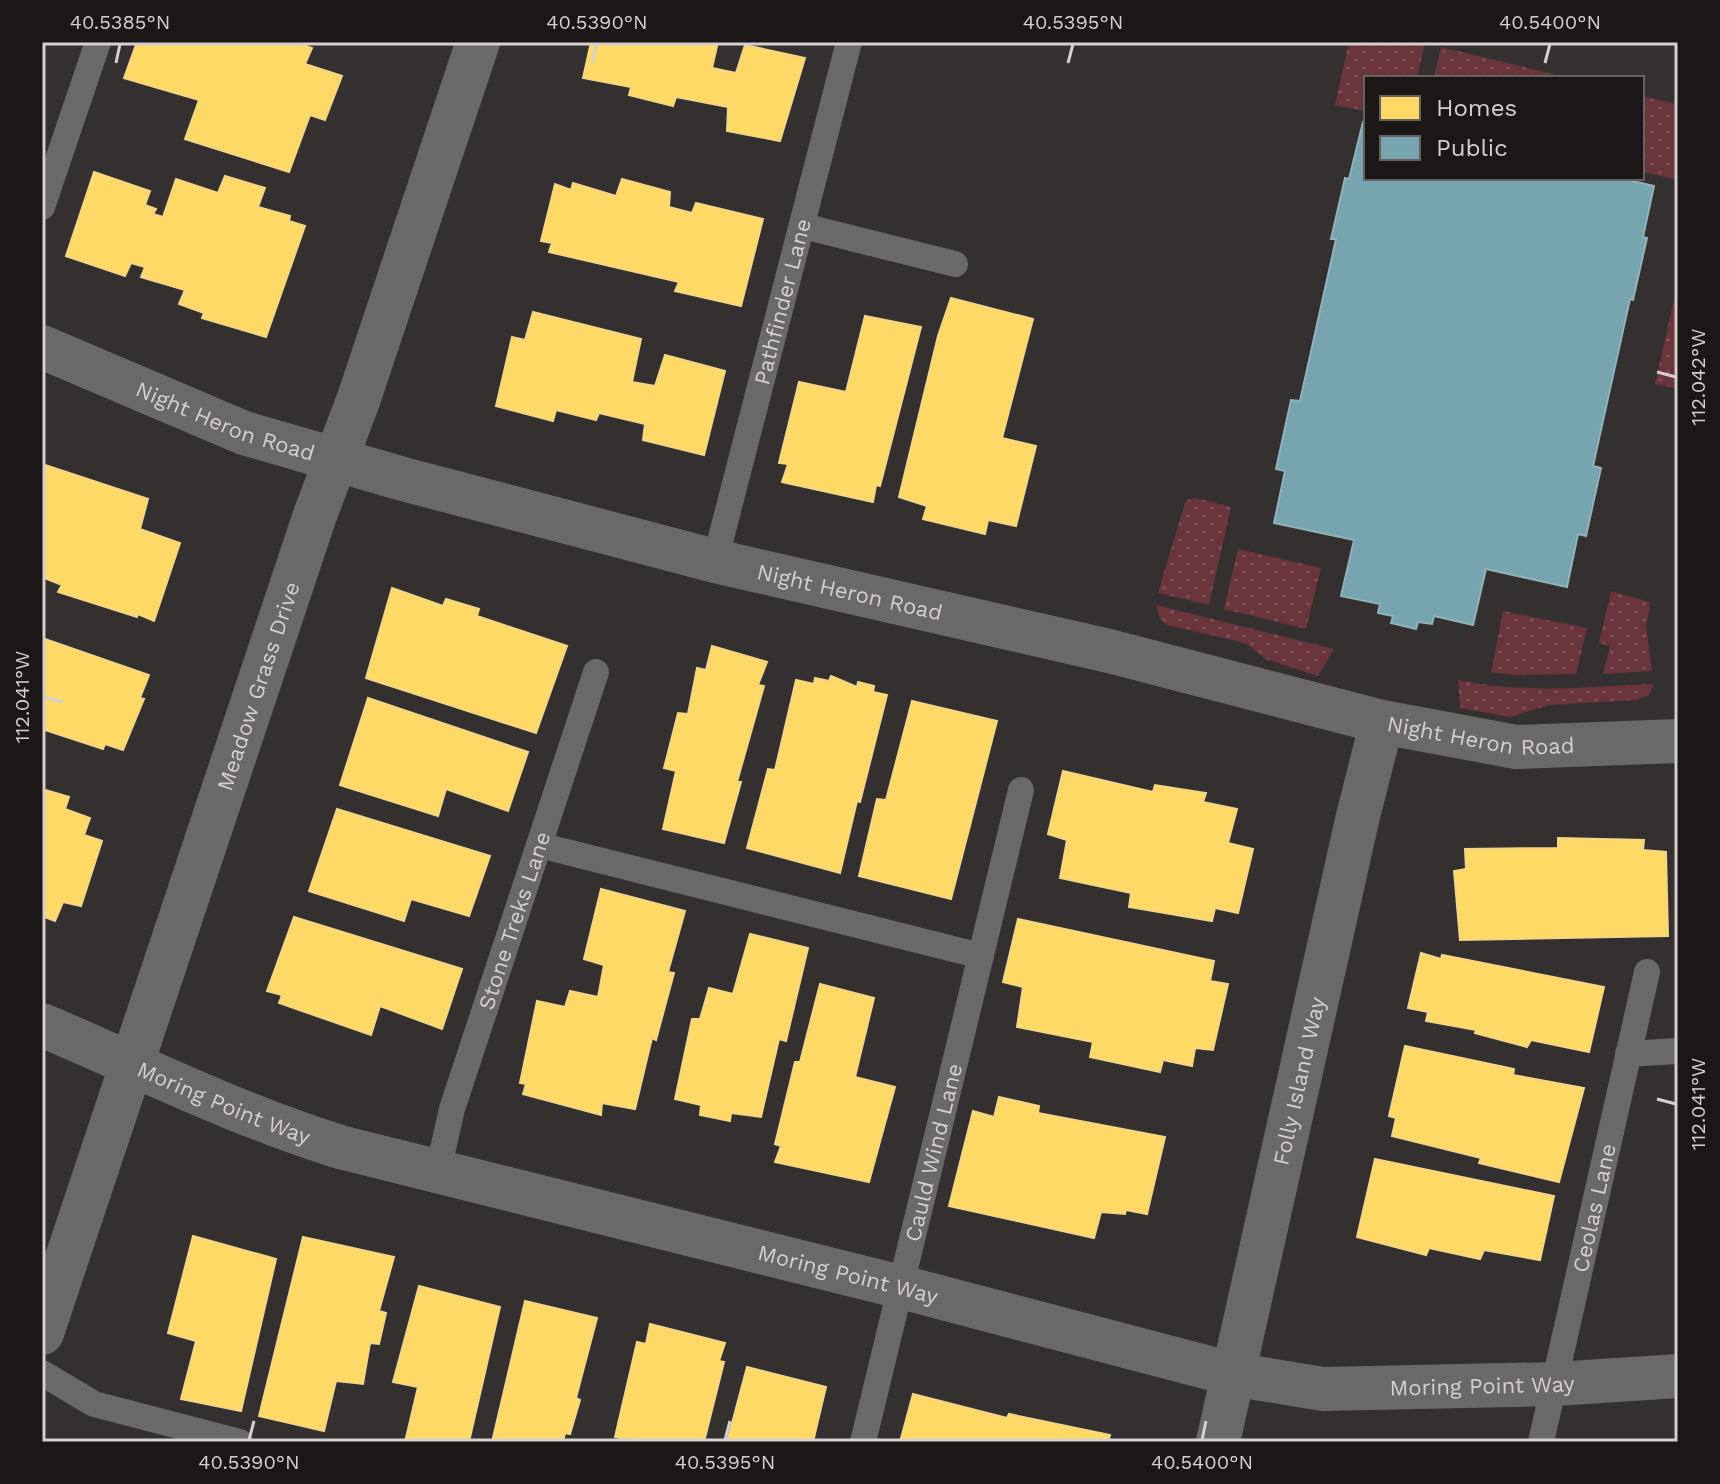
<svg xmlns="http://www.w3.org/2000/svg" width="1720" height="1484" font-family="'Work Sans',sans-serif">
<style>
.grass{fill:url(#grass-dots)}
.homes{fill:#ffd966;stroke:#f2d686;stroke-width:2}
.public{fill:#76a5af;stroke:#92b2b9;stroke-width:2}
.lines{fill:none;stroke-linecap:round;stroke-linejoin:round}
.lane{stroke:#6b6868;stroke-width:26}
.street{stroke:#6b6868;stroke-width:44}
.ticks{fill:none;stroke:#d5cfd0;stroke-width:3}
.labels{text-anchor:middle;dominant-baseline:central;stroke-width:8;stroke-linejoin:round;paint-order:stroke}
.street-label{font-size:22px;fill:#d5cfd0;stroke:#1b1717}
.neatline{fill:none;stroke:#d5cfd0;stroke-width:3}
.ticks-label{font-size:20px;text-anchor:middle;fill:#d5cfd0}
</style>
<defs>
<pattern id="grass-dots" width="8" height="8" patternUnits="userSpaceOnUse" patternTransform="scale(2)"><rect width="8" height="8" fill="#69343a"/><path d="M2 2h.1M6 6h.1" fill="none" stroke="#7e5055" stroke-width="1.8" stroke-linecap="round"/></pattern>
</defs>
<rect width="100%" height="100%" fill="#353030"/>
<g class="grass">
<polygon points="1349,42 1425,43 1417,78 1366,78 1366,111 1335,105"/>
<polygon points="1441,47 1569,78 1434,78"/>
<polygon points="1642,96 1676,104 1678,180 1642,172"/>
<polygon points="1678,282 1678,389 1655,384"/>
<polygon points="1196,498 1231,507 1209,605 1158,593 1185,503 1189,499"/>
<polygon points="1238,549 1321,568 1306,629 1224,609"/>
<polygon points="1611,591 1649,602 1650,608 1646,625 1652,671 1603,674 1610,646 1599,643"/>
<polygon points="1156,605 1334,649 1318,676 1265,659 1250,646 1241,642 1167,625 1160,619"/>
<polygon points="1503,611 1587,628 1576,674 1513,675 1491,672"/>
<path d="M1458 680C1523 694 1588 687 1654 684L1649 695 1637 700 1549 705 1510 717 1460 708Z"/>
</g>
<g class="homes">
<polygon points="137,42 295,42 312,48 305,64 342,76 325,120 310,115 289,172 185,139 199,100 124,78"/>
<polygon points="591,42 718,42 712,68 736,73 745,45 805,58 780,141 727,131 728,107 676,97 673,106 629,95 631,87 583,78"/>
<polygon points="94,172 150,191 145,205 156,209 153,214 163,217 176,179 218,193 225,176 265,188 258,207 290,216 289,221 305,226 266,337 202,318 204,313 179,304 185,290 141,277 145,267 131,263 125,276 66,256"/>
<polygon points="622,179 670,192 669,207 692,213 696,203 763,219 741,306 675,291 679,282 549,252 552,243 541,241 555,184 571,190 573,183 616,196"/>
<polygon points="951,298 1033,319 1002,438 1036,446 1016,526 988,520 985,534 923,519 927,506 899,497 938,336"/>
<polygon points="533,312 641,339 632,382 655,386 665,355 725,371 704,455 643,440 645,424 599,413 596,420 556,410 553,421 496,406 512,337 525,340"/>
<polygon points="865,316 921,327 880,486 876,485 873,502 782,482 788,464 779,463 799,382 846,392"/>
<polygon points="42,464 148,499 140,529 180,543 154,621 138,614 137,617 58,592 62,585 42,577"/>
<polygon points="392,588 443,606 446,599 479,609 477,616 567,646 536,733 366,678"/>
<polygon points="42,638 149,675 140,698 144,699 123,750 105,744 103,749 42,729"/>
<polygon points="712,646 767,662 758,685 764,686 737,782 741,782 724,843 663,829 676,771 664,768 678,713 688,714 697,668 706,670"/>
<polygon points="831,676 857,687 858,682 874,686 873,692 887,695 860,802 857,801 840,873 747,848 768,769 775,770 796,680 814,684 815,678 829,681"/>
<polygon points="368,698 528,752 508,811 446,789 438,816 340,785"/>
<polygon points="912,701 997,721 951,899 859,876 877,799 886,800"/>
<polygon points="1063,771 1153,792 1155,785 1206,793 1203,802 1237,809 1228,843 1253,849 1238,913 1215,908 1212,921 1129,907 1131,893 1060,878 1067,840 1048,834"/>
<polygon points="42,789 69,797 65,809 90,818 84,835 102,841 81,906 63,902 55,921 42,916"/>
<polygon points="337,809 490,856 469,916 411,899 404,921 309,891"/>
<polygon points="1558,838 1644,840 1643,850 1666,852 1668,936 1460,940 1454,871 1466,869 1465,849 1558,848"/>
<polygon points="601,889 685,911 668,972 674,973 656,1040 652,1038 635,1109 602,1103 601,1115 523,1094 526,1084 520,1083 537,1001 565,1007 570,991 598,997 604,965 584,959"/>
<polygon points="294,917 462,969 442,1029 380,1006 371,1035 279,1003 282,995 267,991"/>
<polygon points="1018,919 1214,961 1210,981 1228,984 1213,1050 1195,1048 1192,1066 1163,1060 1160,1072 1090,1057 1093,1042 1017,1027 1023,987 1003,982"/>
<polygon points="750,934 808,948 786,1041 779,1039 761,1117 731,1113 730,1121 700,1115 701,1105 675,1099 692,1019 700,1019 709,988 733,994"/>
<polygon points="1421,953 1441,959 1442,955 1604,987 1589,1052 1531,1040 1527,1047 1475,1033 1476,1030 1426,1021 1428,1012 1408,1008"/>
<polygon points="820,984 874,998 855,1077 895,1087 869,1182 775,1162 781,1146 775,1144 795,1062 800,1062"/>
<polygon points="1405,1046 1514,1069 1513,1075 1584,1088 1559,1182 1479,1163 1481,1158 1392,1136 1396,1118 1389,1116"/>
<polygon points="999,1097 1039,1106 1038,1113 1165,1137 1147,1214 1126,1210 1125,1214 1101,1212 1094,1238 949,1206 973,1111 994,1117"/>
<polygon points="1375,1159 1554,1196 1540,1260 1484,1250 1480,1259 1429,1248 1426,1255 1357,1237"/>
<polygon points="193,1236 276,1259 241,1411 181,1399 196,1341 168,1333"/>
<polygon points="303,1237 394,1257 379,1311 386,1313 379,1344 370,1343 363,1384 336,1381 324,1431 259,1416"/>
<polygon points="419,1286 500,1307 469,1442 405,1442 418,1387 393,1382"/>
<polygon points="525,1301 597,1318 576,1398 580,1400 570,1434 565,1433 563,1442 492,1442"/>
<polygon points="650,1324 725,1343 719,1361 724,1362 704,1442 640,1442 615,1437 637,1342 646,1344"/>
<polygon points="747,1367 826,1387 813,1442 727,1442"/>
<polygon points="913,1394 1007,1418 1009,1414 1110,1435 1108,1442 900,1442"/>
</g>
<polygon class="public" points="1363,122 1366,122 1366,178 1620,178 1654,186 1643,237 1647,238 1633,300 1630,299 1593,466 1601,468 1586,536 1578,534 1567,587 1486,569 1473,625 1434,616 1432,624 1418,622 1416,629 1391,623 1393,616 1378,613 1380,604 1341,596 1354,540 1274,523 1285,471 1276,469 1291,400 1300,401 1336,239 1331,239 1345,178 1349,179"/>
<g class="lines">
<g class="lane">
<polyline points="42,207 98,42"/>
<polyline points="803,226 955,264"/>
<path id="s1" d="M715 561 849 42"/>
<polyline points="539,845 981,956"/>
<polyline points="1628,1054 1678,1051"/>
<path id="s2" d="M438 1171 452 1109 596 672"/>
<polyline points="42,1373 94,1404 240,1442"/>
<path id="s3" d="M863 1442 1021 790"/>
<path id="s4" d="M1541 1442 1647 972"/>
</g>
<g class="street">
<path id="s5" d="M42 347 244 433 403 479 715 561 1109 651 1382 722 1516 747 1678 741"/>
<path id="s6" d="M42 1025C141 1067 237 1115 340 1147L901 1287 1232 1374 1323 1389 1555 1384 1678 1376"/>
<path id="s7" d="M42 1333 315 515 359 398 478 42"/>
<path id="s8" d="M1218 1442 1358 816 1382 722"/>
</g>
</g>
<path class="ticks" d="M116 63 120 44M592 63 597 44M1068 63 1073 44M1545 63 1550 44M1657 372 1676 377M44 697 63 702M1657 1099 1676 1104M249 1440 254 1421M725 1440 730 1421M1202 1440 1206 1421"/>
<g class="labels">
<g class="street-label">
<text stroke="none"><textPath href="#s1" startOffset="268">Pathfinder Lane</textPath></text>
<text stroke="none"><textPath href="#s5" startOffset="198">Night Heron Road</textPath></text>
<text stroke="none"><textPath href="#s5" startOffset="846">Night Heron Road</textPath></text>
<text stroke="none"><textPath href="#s7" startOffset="682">Meadow Grass Drive</textPath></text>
<text stroke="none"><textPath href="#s5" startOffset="1494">Night Heron Road</textPath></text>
<text stroke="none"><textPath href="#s2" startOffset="262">Stone Treks Lane</textPath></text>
<text stroke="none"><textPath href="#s8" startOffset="370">Folly Island Way</textPath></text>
<text stroke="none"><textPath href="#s6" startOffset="198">Moring Point Way</textPath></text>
<text stroke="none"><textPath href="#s3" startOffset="298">Cauld Wind Lane</textPath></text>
<text stroke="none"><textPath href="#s4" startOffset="240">Ceolas Lane</textPath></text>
<text stroke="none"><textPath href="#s6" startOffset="846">Moring Point Way</textPath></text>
<text stroke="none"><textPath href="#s6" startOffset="1494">Moring Point Way</textPath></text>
</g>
</g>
<rect width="1720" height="1484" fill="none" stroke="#1b1717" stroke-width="88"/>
<rect x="1364" y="76" width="280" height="104" fill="#1b1717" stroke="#656161" stroke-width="2"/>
<rect x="1380" y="96" width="40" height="24" fill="#ffd966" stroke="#656161" stroke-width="2"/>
<text x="1436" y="116" font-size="24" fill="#d5cfd0">Homes</text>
<rect x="1380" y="136" width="40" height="24" fill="#76a5af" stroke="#656161" stroke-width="2"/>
<text x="1436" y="156" font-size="24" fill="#d5cfd0">Public</text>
<rect x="44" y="44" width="1632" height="1396" class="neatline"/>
<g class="ticks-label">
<text x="120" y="29">40.5385°N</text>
<text x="597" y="29">40.5390°N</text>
<text x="1073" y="29">40.5395°N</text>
<text x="1550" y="29">40.5400°N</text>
<text transform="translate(1698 377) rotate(-90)" y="7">112.042°W</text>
<text transform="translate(22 697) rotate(-90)" y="7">112.041°W</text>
<text transform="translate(1698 1104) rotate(-90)" y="7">112.041°W</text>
<text x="249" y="1469">40.5390°N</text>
<text x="725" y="1469">40.5395°N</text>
<text x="1202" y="1469">40.5400°N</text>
</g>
</svg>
